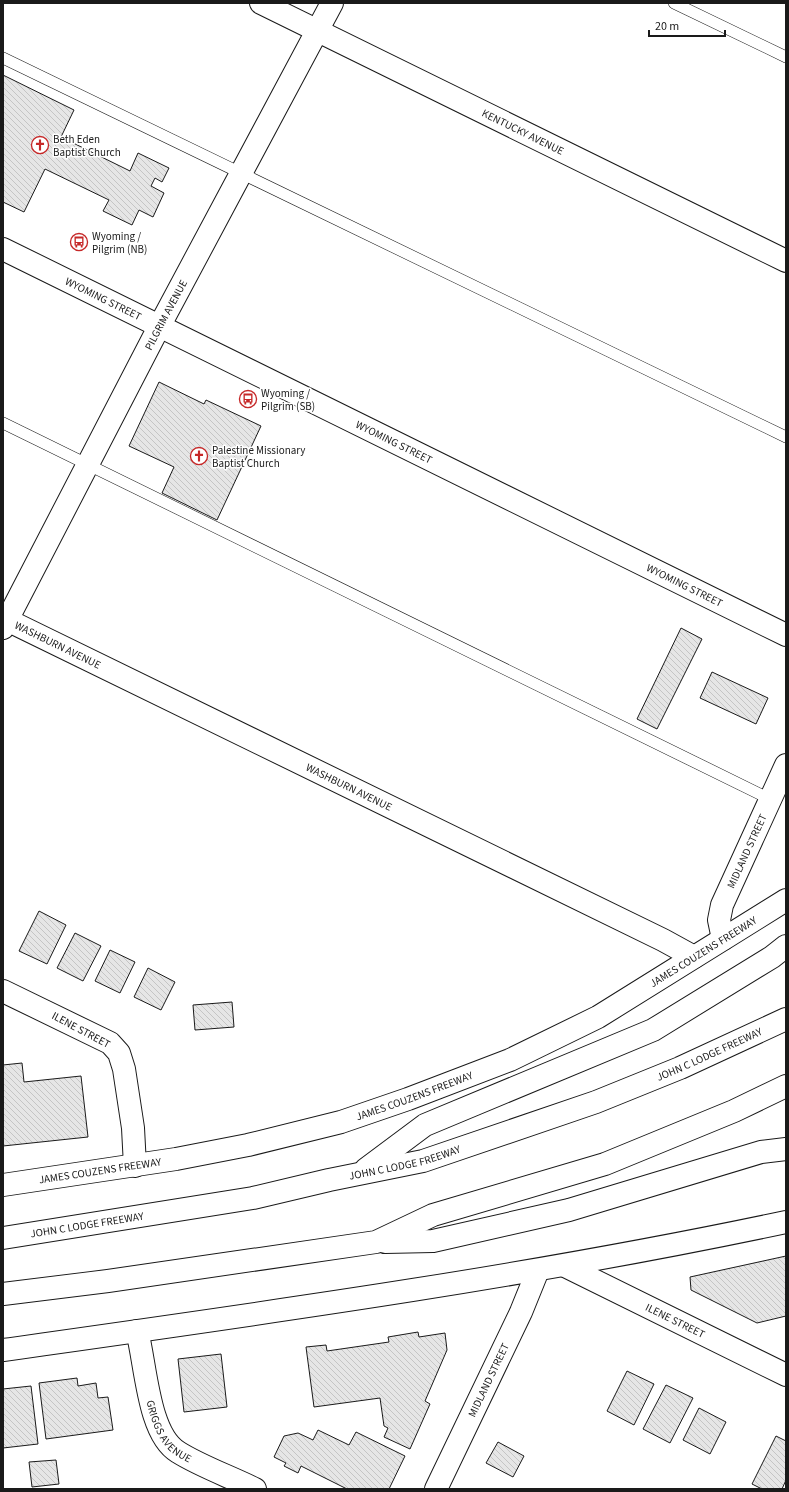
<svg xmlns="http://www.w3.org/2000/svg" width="789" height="1492" font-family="'Source Sans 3',sans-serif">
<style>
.building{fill:url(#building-back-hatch);stroke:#1a1a1a}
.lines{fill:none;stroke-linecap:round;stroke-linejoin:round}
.lane-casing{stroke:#1a1a1a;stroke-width:12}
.street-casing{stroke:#1a1a1a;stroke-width:24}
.secondary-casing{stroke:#1a1a1a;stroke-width:24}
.highway-casing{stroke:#1a1a1a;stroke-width:24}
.lane{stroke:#fff;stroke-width:11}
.street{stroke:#fff;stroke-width:22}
.secondary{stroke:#fff;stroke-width:22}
.highway{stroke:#fff;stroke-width:22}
.labels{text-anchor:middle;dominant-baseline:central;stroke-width:3;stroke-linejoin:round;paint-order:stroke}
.street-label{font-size:11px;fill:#1a1a1a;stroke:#fff}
.poi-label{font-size:11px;fill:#1a1a1a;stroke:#fff;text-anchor:start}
</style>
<defs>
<pattern id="building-back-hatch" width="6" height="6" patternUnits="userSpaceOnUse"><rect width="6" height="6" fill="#e6e6e6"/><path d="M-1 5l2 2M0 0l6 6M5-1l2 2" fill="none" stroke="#c5c5c5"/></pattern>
</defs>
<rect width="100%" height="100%" fill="#fff"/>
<g class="building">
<polygon points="3,75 74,110 61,137 130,171 138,153 169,168 162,182 155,178 151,186 164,193 153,217 139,210 132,225 103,211 109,200 45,169 24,212 3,202"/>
<polygon points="159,382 204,404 206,400 261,426 217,520 162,493 174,467 129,446"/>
<polygon points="681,628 702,639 657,729 637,719"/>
<polygon points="712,672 768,698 756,724 700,698"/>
<polygon points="39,911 66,925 47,964 19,951"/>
<polygon points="75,933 101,946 83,981 57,968"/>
<polygon points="110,950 135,962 120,993 95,981"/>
<polygon points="148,968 175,982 161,1010 134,997"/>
<polygon points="232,1002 234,1027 195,1030 193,1005"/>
<polygon points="22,1063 24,1082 81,1076 88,1137 3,1146 3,1065"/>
<polygon points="786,1256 786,1316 757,1323 691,1290 690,1277"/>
<polygon points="418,1332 419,1337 445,1333 447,1350 425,1401 430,1404 410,1449 384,1437 388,1428 384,1426 380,1398 314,1407 306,1347 326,1345 327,1351 389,1342 388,1337"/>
<polygon points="221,1354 227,1407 184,1412 178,1359"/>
<polygon points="627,1371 654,1384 634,1425 607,1411"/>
<polygon points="77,1378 78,1386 96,1383 98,1398 108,1397 113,1430 46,1439 39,1383"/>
<polygon points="666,1385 693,1398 670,1443 643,1429"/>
<polygon points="31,1386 38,1444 3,1448 3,1389"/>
<polygon points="699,1408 726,1422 710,1454 683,1440"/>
<polygon points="318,1430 349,1445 356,1432 405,1456 389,1489 347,1489 301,1466 298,1473 284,1466 286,1463 274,1457 284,1436 298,1433 313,1440"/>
<polygon points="776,1436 786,1441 786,1480 782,1489 762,1489 752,1484"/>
<polygon points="498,1442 524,1456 513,1477 486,1463"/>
<polygon points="56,1460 59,1484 32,1487 29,1462"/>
</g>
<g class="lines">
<g class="lane-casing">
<g id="lane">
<polyline points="674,3 786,57"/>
<polyline points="3,58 786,437"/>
<polyline points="3,423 770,799"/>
</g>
</g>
<g class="street-casing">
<g id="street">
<path id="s1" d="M261 3 786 261"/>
<path id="s2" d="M3 618 663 940 694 957"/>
<path id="s3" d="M3 628 160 325 332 3"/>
<path id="s4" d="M723 939 719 920 722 905 786 765"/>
<polyline points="3,991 110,1043 119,1053 124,1069 133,1128 135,1166"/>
<path id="s5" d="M565 1266 786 1375"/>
<path id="s6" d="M137 1331C146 1365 148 1434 178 1452 200 1466 231 1477 255 1489"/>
<path id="s7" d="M436 1489 521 1312 538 1270"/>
</g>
</g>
<g class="secondary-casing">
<g id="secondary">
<path id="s8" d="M3 249 786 635"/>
<path id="s9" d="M3 1185 176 1159 248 1145 341 1122 408 1099 510 1060 598 1017 786 900"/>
<path d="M3 1350C265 1313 527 1277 786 1222"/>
</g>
</g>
<g class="highway-casing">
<g id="highway">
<polyline points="366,1169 425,1125 653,1030 772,957 786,946"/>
<path id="s10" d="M3 1238 253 1198 329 1180 423 1161 596 1102 680 1068 786 1019"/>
<polyline points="385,1242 433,1241 569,1210 761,1152 786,1149"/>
<polyline points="3,1294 108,1281 376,1242 433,1215 605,1164 734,1111 786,1086"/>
</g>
</g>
<use href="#lane" class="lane"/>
<use href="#street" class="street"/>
<use href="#secondary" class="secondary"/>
<use href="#highway" class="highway"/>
</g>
<defs>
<g id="church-ring" transform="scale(0.9)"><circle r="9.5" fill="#fff" stroke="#c62828" stroke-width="1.5"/><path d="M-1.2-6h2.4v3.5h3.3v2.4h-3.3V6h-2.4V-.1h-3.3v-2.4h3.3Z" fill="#c62828"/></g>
<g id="bus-ring" transform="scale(0.9)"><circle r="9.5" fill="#fff" stroke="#c62828" stroke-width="1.5"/><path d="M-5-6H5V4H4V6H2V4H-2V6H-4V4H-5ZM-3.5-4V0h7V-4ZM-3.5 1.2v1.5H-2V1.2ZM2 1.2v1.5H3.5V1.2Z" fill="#c62828"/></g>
</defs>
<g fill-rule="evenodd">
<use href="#church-ring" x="40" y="145"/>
<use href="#bus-ring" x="79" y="242"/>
<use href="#bus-ring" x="248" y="399"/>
<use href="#church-ring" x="199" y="456"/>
</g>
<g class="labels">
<g class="street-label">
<text stroke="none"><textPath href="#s1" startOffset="292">KENTUCKY AVENUE</textPath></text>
<text stroke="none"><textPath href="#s8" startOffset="112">WYOMING STREET</textPath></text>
<text stroke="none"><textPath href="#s3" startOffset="353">PILGRIM AVENUE</textPath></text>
<text stroke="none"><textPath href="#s8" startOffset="436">WYOMING STREET</textPath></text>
<text stroke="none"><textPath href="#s8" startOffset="760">WYOMING STREET</textPath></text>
<text stroke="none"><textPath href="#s2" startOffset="61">WASHBURN AVENUE</textPath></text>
<text stroke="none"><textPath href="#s2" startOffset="385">WASHBURN AVENUE</textPath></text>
<text stroke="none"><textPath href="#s4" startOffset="94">MIDLAND STREET</textPath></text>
<text stroke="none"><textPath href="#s9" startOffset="746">JAMES COUZENS FREEWAY</textPath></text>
<text transform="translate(81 1030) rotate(28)">ILENE STREET</text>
<text stroke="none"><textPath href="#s10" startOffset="733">JOHN C LODGE FREEWAY</textPath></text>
<text stroke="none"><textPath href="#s9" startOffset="422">JAMES COUZENS FREEWAY</textPath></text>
<text stroke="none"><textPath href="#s10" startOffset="409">JOHN C LODGE FREEWAY</textPath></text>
<text stroke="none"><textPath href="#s9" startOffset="98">JAMES COUZENS FREEWAY</textPath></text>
<text stroke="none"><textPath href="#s10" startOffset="85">JOHN C LODGE FREEWAY</textPath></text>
<text stroke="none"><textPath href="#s5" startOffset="123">ILENE STREET</textPath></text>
<text stroke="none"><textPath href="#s7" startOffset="121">MIDLAND STREET</textPath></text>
<text stroke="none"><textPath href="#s6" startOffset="108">GRIGGS AVENUE</textPath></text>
</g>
<g class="poi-label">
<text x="53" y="139">Beth Eden<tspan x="53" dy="13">Baptist Church</tspan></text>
<text x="92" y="236">Wyoming /<tspan x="92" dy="13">Pilgrim (NB)</tspan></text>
<text x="261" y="393">Wyoming /<tspan x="261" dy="13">Pilgrim (SB)</tspan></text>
<text x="212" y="450">Palestine Missionary<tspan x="212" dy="13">Baptist Church</tspan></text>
</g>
</g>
<rect width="789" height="1492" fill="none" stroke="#1a1a1a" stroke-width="8"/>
<path d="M649 30v6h76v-6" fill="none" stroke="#1a1a1a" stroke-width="2"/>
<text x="655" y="30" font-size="12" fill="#1a1a1a" stroke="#ffffff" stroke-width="3" paint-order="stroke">20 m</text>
</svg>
